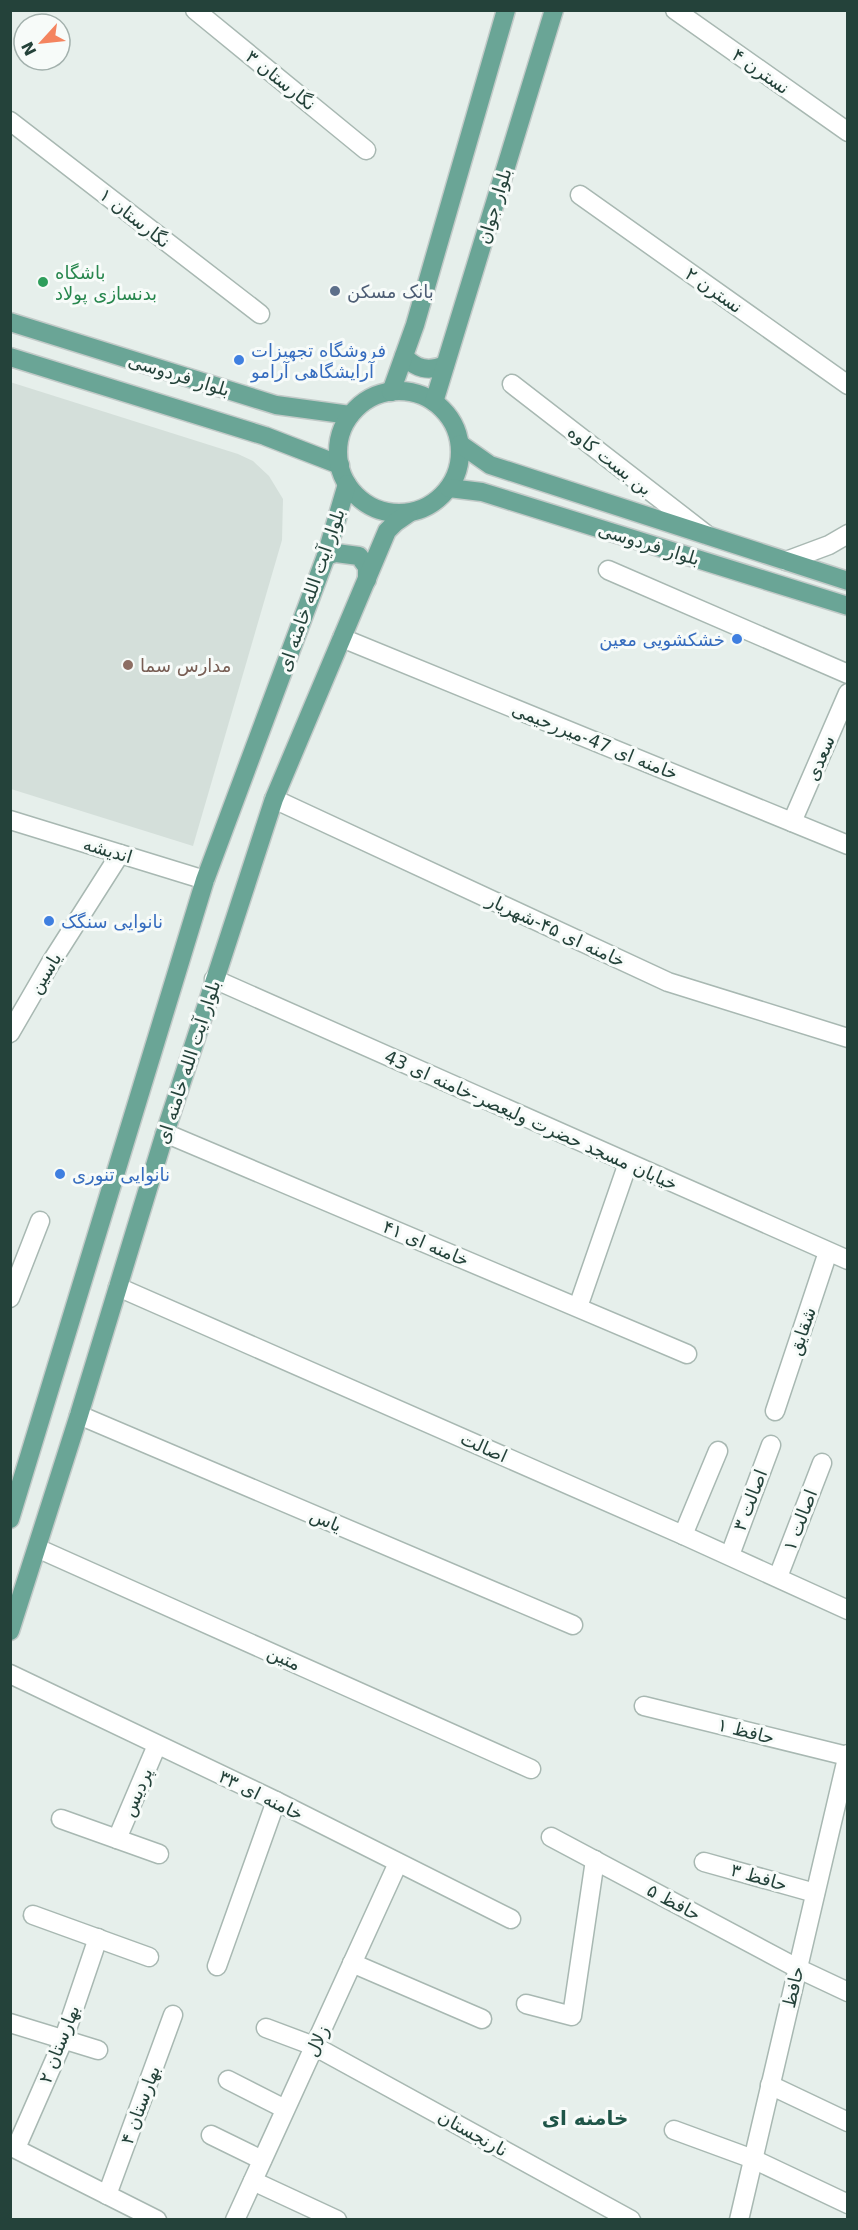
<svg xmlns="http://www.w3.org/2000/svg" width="858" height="2230" font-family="'DejaVu Sans','Noto Sans Arabic',sans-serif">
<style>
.built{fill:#d4dfda}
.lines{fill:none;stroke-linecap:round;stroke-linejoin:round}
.minor-casing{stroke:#a8b8b2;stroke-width:21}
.major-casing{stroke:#c2cac8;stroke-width:21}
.minor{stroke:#fff;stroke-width:18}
.major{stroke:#6aa596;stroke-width:18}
.leisure-dot{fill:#2e9e5b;stroke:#f7fbf9;stroke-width:2}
.service-dot{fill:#5c6f8a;stroke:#f7fbf9;stroke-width:2}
.shop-dot{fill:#3f7fe0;stroke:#f7fbf9;stroke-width:2}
.education-dot{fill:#8d6e63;stroke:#f7fbf9;stroke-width:2}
.labels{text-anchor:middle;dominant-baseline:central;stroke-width:6;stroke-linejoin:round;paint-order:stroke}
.street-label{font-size:18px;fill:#24423a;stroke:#f7fbf9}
.leisure-label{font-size:18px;fill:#27864d;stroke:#f7fbf9;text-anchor:start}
.service-label{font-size:18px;fill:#4e5e75;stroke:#f7fbf9;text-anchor:start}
.shop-label{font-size:18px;fill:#366cbe;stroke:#f7fbf9;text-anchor:start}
.education-label{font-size:18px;fill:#785e54;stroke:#f7fbf9;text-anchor:start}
.neighbourhood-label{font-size:20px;font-weight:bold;fill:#1f5548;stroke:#f7fbf9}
</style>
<rect width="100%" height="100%" fill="#e6efeb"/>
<polygon class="built" points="10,382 238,454 253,461 269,476 283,499 282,540 193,846 11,789"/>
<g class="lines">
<g class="minor-casing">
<g id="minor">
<polyline points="195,10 366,150"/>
<polyline points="675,10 848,132"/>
<polyline points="10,121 260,314"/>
<polyline points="580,195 848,385"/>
<polyline points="512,384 707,535"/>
<polyline points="786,561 829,545 848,534"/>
<polyline points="608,570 848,674"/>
<polyline points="342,638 848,845"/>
<polyline points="274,799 668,982 848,1038"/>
<polyline points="10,820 205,880"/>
<polyline points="792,822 848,693"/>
<polyline points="214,979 848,1260"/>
<polyline points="10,1033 50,964 120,854"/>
<polyline points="165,1133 687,1354"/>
<polyline points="118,1287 683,1535 848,1610"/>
<polyline points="10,1298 40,1221"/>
<polyline points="578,1307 628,1163"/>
<polyline points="775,1411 828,1252"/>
<polyline points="79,1415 573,1625"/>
<polyline points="683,1535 718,1451"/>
<polyline points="37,1548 531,1769"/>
<polyline points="730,1555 771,1445"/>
<polyline points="778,1577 822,1463"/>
<polyline points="10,1674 276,1801 511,1919"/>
<polyline points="644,1706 847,1756"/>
<polyline points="61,1819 159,1854"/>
<polyline points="551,1837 797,1968 848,1992"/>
<polyline points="117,1839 157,1745"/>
<polyline points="704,1862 815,1893"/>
<polyline points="33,1915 149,1957"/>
<polyline points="352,1963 482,2019"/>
<polyline points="217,1966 276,1801"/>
<polyline points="526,2004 572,2016 595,1860"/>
<polyline points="10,2023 98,2050"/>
<polyline points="266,2028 314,2046 631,2220"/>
<polyline points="228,2080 285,2109"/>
<polyline points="770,2085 848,2122"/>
<polyline points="674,2130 753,2159 848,2204"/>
<polyline points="211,2135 262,2160"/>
<polyline points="10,2146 157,2220"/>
<polyline points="16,2148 63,2041 98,1938"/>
<polyline points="253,2181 337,2220"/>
<polyline points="107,2195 173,2015"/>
<polyline points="235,2220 398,1863"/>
<polyline points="739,2220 848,1754"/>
</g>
</g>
<g class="major-casing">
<g id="major">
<polyline points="10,322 276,405 350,415"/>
<path d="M404 356C416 369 428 372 445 365"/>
<polyline points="10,357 265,436 340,465"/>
<circle cx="399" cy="452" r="61"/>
<polyline points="391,392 415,325 506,10"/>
<polyline points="434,402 554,10"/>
<polyline points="460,444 490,465 848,581"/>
<polyline points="449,488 482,492 848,606"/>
<polyline points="326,556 336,553 359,556 367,567 367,580"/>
<polyline points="10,1519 205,880 326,556 347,484"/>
<polyline points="10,1631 79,1415 165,1133 274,799 387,531 396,522 409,513"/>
</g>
</g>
<use href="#minor" class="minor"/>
<use href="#major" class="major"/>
</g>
<circle class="leisure-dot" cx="43" cy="282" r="6"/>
<circle class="service-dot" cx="335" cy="291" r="6"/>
<g class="shop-dot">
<circle cx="239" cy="360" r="6"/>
<circle cx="737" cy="639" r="6"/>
<circle cx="49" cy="921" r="6"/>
<circle cx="60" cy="1174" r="6"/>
</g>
<circle class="education-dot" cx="128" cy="665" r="6"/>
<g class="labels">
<g class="street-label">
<text transform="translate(761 71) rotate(35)">نسترن ۴</text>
<text transform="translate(281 80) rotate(39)">نگارستان ۳</text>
<text transform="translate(494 206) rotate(-73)">بلوار جوان</text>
<text transform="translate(135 218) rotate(38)">نگارستان ۱</text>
<text transform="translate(714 290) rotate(35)">نسترن ۲</text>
<text transform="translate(179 375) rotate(17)">بلوار فردوسی</text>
<text transform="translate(610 460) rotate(38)">بن بست کاوه</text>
<text transform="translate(649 544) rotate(17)">بلوار فردوسی</text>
<text transform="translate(311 590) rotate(-71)">بلوار آیت الله خامنه ای</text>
<text transform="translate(595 741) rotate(22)">خامنه ای 47-میررحیمی</text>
<text transform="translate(820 758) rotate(-67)">سعدی</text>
<text transform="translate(108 850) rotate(17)">اندیشه</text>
<text transform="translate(556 930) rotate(25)">خامنه ای ۴۵-شهریار</text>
<text transform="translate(45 973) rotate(-59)">یاسین</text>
<text transform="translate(188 1062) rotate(-72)">بلوار آیت الله خامنه ای</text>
<text transform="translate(531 1120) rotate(24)">خیابان مسجد حضرت ولیعصر-خامنه ای 43</text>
<text transform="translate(426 1243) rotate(23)">خامنه ای ۴۱</text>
<text transform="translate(802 1331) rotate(-71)">شقایق</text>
<text transform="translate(484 1447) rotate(24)">اصالت</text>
<text transform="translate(750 1500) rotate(-69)">اصالت ۳</text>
<text transform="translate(326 1520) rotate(23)">یاس</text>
<text transform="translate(800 1520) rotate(-69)">اصالت ۱</text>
<text transform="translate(284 1658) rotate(24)">متین</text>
<text transform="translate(746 1731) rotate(14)">حافظ ۱</text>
<text transform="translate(137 1792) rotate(-67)">پردیس</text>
<text transform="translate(261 1795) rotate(26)">خامنه ای ۳۳</text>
<text transform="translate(759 1877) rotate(16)">حافظ ۳</text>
<text transform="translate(674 1902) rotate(28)">حافظ ۵</text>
<text transform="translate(793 1987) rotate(-77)">حافظ</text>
<text transform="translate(317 2041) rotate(-65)">زلال</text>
<text transform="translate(59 2044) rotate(-69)">بهارستان ۲</text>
<text transform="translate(140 2105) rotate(-70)">بهارستان ۴</text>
<text transform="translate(473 2133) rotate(29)">نارنجستان</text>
</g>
<g class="leisure-label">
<text x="55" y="272">باشگاه<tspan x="55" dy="21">بدنسازی پولاد</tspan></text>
</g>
<g class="service-label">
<text x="347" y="291">بانک مسکن</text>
</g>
<g class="shop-label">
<text x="251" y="350">فروشگاه تجهیزات<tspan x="251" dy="21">آرایشگاهی آرامو</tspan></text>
<text x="725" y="639" text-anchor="end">خشکشویی معین</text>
<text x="61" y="921">نانوایی سنگک</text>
<text x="72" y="1174">نانوایی تنوری</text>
</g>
<g class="education-label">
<text x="140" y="665">مدارس سما</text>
</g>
<g class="neighbourhood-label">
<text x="585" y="2118">خامنه ای</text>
</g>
</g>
<rect width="858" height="2230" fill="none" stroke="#24423a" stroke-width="24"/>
<g transform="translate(42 42) rotate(243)"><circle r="28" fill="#f7fbf9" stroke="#a3b1ad" stroke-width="1.5"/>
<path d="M0-4.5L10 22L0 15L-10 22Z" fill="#f4845f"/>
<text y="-9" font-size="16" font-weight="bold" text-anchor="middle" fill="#24423a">N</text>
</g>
</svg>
